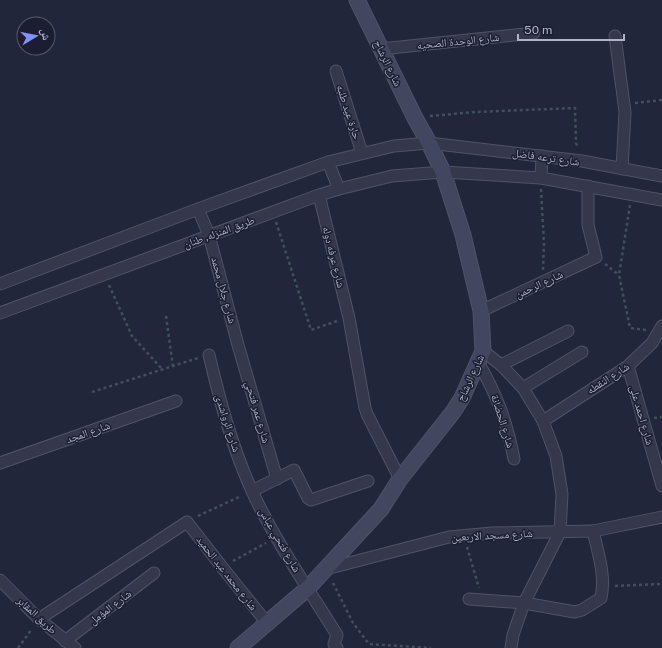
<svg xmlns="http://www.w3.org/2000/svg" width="662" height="648" font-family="'Public Sans','Noto Naskh Arabic',sans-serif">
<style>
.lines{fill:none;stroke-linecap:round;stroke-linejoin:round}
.street-casing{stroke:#505366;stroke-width:13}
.secondary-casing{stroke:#505366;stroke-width:17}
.path{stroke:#415059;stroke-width:2.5;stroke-dasharray:3 3;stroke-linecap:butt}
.street{stroke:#35384b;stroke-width:11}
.secondary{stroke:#43465f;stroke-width:15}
.labels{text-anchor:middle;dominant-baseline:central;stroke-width:3;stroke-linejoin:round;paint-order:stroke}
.street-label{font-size:11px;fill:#b0b3c7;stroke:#1a1e30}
</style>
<rect width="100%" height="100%" fill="#21263b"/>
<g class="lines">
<g class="street-casing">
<g id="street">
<polyline points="615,36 625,112 622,169"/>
<polyline points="381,49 534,33"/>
<polyline points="336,71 362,153"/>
<polyline points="328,162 339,189"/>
<polyline points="541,178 542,156"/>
<polyline points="319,195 349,318 365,408 367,414 400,479"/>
<polyline points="198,209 209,235 238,345 277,479"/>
<polyline points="0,284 198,209 328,162 394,146 429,143 582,161 662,176"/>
<polyline points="481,311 596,257 588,225 588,186"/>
<polyline points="0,313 319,195 339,189 392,176 443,172 541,178 662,200"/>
<polyline points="483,351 501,365 523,388 543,421 556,456 562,494 560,532 524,603 513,635 511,648"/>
<path d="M209 355C220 401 232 447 252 491 275 541 308 588 337 635L334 644 337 648"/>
<path d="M478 362C497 395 507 422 514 459"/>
<polyline points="501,365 568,331"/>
<polyline points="628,366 662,486"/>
<polyline points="523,388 582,352"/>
<polyline points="543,421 628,366 652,343 662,326"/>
<polyline points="0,463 176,401"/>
<polyline points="252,491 294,470 308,498 311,500 368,481"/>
<polyline points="326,569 449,537 492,533 593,531 662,517"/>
<polyline points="0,580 39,619 75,648"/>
<path d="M469 599 524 603 575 612 582 610 601 598C606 576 598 553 593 531"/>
<polyline points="39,619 187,522 222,567 267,623"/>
<polyline points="65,641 154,573"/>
</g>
</g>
<g class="secondary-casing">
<polyline id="secondary" points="238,648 308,588 381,509 400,479 453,412 462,398 483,351 481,311 463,235 443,172 429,143 415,118 357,0"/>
</g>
<g class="path">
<polyline points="635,103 662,100"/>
<polyline points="430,116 475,112 575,108 576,143 578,148"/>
<polyline points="541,189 544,244 543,270"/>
<polyline points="630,205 619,275 630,328 646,330"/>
<polyline points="276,222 311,330 337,321"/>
<polyline points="605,264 619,275"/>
<polyline points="109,285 132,336 163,370"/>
<polyline points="166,316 173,367"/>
<polyline points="92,392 198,358"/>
<polyline points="654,418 662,417"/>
<polyline points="198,516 241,496"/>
<polyline points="467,547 479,588"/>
<polyline points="233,561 266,543"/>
<polyline points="333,583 353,623 369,644 431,648"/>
<polyline points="615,586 662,584"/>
<polyline points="18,648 32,629"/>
</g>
<use href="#street" class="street"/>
<use href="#secondary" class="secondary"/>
</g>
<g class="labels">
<g class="street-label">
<text transform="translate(458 41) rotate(-6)">شارع الوحدة الصحيه</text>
<text transform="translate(388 63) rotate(64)">شارع الرشاح</text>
<text transform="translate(349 112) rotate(72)">حارة عيد طلبه</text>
<text transform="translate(546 157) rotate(8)">شارع ترعه فاضل</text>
<text transform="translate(219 232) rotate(-20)">طريق المنزله, طنان</text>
<text transform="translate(334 257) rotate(76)">شارع عرفه دوله</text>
<text transform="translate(539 284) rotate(-25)">شارع الرحمن</text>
<text transform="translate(224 290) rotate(75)">شارع جلال محمد</text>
<text transform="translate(470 378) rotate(-65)">شارع الرشاح</text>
<text transform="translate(608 378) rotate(-33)">شارع النقطه</text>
<text transform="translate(258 412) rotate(74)">شارع عمر فتحي</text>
<text transform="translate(642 415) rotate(74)">شارع احمد على</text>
<text transform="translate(503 421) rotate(73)">شارع الحضانة</text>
<text transform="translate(228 423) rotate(72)">شارع الرواشدى</text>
<text transform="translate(88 432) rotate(-19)">شارع المجد</text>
<text transform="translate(492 535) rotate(-3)">شارع مسجد الاربعين</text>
<text transform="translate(280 540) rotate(60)">شارع فتحي عباس</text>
<text transform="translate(227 573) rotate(52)">شارع محمد عبد الحميد</text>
<text transform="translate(110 607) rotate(-37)">شارع المؤمل</text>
<text transform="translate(37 615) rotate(43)">طريق المقابر</text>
</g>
</g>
<g transform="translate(36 36) rotate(80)"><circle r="19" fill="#1a1e30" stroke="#565a6c"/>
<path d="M0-3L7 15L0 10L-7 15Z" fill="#8091fc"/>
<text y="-6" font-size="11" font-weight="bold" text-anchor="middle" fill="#b0b3c7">ش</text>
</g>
<path d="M518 34v6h106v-6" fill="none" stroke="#b0b3c7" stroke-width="2"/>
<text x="524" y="34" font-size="12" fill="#b0b3c7" stroke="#1a1e30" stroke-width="3" paint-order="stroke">50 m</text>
</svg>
